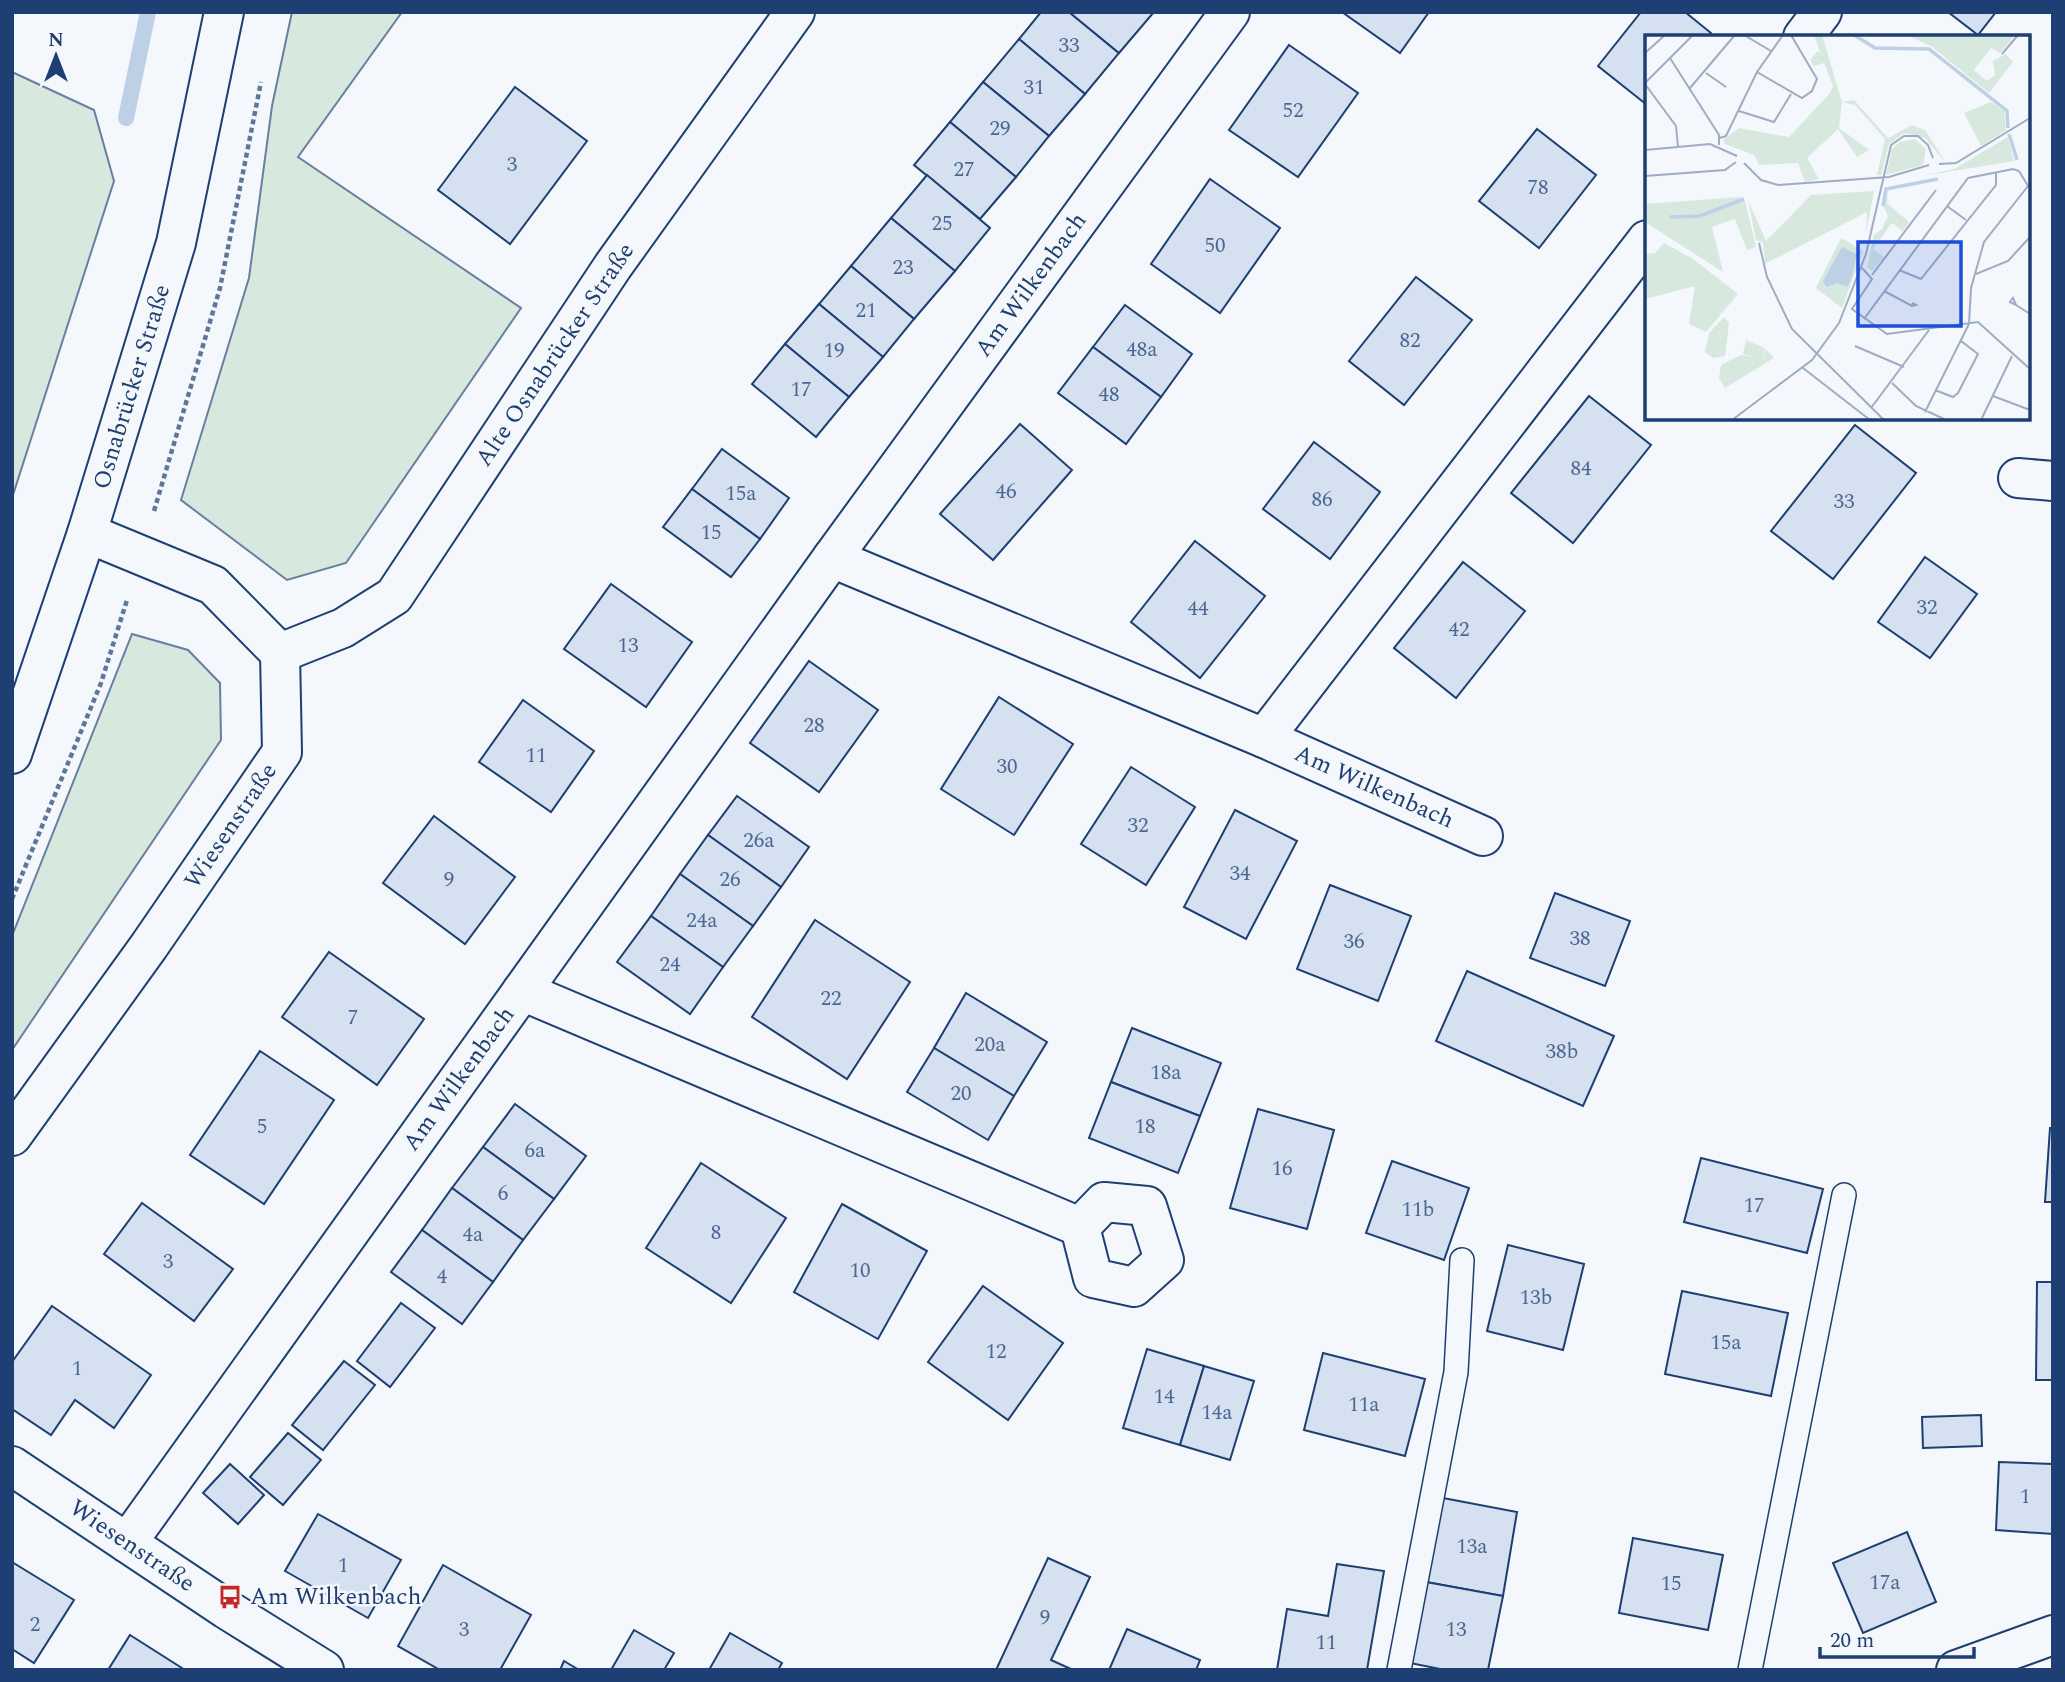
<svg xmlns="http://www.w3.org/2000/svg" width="2065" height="1682" font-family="Spectral,serif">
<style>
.green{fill:#d7e8df;stroke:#687fa3;stroke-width:2}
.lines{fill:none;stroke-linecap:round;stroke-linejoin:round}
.stream{stroke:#bed0e5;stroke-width:16}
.building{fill:#d5e0f0;stroke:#1d3f73;stroke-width:2}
.lane-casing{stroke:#1d3f73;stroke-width:26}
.street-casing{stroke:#1d3f73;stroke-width:42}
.secondary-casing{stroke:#1d3f73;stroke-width:42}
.path{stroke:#5e769c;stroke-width:4.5;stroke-dasharray:5 3.5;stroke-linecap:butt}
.lane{stroke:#f4f7fb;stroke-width:23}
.street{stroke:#f4f7fb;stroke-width:38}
.secondary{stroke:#f4f7fb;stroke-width:38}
.labels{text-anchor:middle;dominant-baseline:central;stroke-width:5;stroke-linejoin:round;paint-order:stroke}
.number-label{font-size:21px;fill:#4b6792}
.street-label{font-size:24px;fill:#1d3f73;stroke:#f4f7fb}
.poi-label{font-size:24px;fill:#1d3f73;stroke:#f4f7fb;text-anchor:start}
.inset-river{fill:none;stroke:#bed0e5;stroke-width:3.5}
.inset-road{fill:none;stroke:#9eadc5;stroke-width:2}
.view{fill:#1d4ed8;fill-opacity:0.15;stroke:#1d4ed8;stroke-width:3.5}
.inset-edge{fill:none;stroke:#1d3f73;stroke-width:3.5}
</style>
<rect width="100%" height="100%" fill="#f4f7fb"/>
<g class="green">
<polygon points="292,12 402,12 298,157 521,308 346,563 287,580 181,500 249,278 272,106"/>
<polygon points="12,72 94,110 114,181 12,498"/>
<polygon points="132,634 188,650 220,683 221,740 12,1050 12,936"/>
</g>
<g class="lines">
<polyline class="stream" points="126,118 148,12"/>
</g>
<g class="building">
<polygon points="1041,12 1069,12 1119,53 1085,94 1019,39"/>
<polygon points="1069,12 1154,12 1119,53"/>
<polygon points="1342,12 1429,12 1400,53"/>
<polygon points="1641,12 1685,12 1711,33 1707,37 1647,37 1647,105 1598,66"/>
<polygon points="1948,12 1996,12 1978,35"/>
<polygon points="1019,39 1085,94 1049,136 983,82"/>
<polygon points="1289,45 1358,93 1298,177 1229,130"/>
<polygon points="983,82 1049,136 1016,177 950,122"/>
<polygon points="515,87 587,141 510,244 438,190"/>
<polygon points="950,122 1016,177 980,219 914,165"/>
<polygon points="1537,129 1596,175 1539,248 1479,201"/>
<polygon points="927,175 990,228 955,271 891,218"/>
<polygon points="1210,179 1280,228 1220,313 1151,264"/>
<polygon points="891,218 955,271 914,319 851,266"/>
<polygon points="851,266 914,319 883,357 819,304"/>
<polygon points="1416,277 1472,320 1404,405 1349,361"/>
<polygon points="819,304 883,357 849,397 785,344"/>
<polygon points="1125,305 1192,354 1161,397 1093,347"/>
<polygon points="785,344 849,397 816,437 752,384"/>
<polygon points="1093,347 1161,397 1126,444 1058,393"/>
<polygon points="1589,396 1651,445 1573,543 1511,493"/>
<polygon points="1020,424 1072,470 993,560 940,514"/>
<polygon points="1855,425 1916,473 1833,579 1771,531"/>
<polygon points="1314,442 1380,492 1330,559 1263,509"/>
<polygon points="722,449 789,498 760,539 692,489"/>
<polygon points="692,489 760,539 731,577 663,527"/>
<polygon points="1195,541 1265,596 1200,678 1131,622"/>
<polygon points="1925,557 1977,594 1930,658 1878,622"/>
<polygon points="1463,562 1525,611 1456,698 1394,648"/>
<polygon points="611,584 692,642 646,707 564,649"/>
<polygon points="809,661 878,710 819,792 750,743"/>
<polygon points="999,697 1073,744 1014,835 941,789"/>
<polygon points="523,700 594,751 551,812 479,762"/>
<polygon points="1131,767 1195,807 1146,885 1081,844"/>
<polygon points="737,796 809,847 781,887 708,835"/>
<polygon points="1235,810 1297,841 1246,939 1184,907"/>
<polygon points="434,816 515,877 465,944 383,883"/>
<polygon points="708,835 781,887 753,926 680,874"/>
<polygon points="680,874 753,926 723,967 651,916"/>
<polygon points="1330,885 1411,916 1378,1001 1297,969"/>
<polygon points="1555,893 1630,921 1605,986 1530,958"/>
<polygon points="651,916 723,967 690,1014 617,962"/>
<polygon points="815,920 910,982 847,1079 752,1017"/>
<polygon points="329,952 424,1019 377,1085 282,1017"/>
<polygon points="1467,971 1614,1036 1583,1106 1436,1041"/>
<polygon points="966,993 1047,1042 1014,1096 934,1048"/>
<polygon points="1132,1028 1221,1063 1200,1116 1111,1082"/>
<polygon points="934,1048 1014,1096 988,1140 907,1092"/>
<polygon points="260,1051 334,1100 264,1204 190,1155"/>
<polygon points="1111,1082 1200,1116 1178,1173 1089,1138"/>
<polygon points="515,1104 586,1156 554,1199 483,1147"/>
<polygon points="1258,1109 1334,1130 1307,1229 1230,1208"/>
<polygon points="2050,1128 2053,1128 2053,1202 2045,1202"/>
<polygon points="483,1147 554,1199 523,1240 452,1188"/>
<polygon points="1701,1158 1823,1189 1807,1253 1684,1222"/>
<polygon points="1392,1161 1469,1188 1444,1260 1366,1233"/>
<polygon points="701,1163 786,1218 731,1303 646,1248"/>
<polygon points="452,1188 523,1240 493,1282 422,1230"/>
<polygon points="142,1203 233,1269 194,1321 104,1254"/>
<polygon points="842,1204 927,1251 878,1339 794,1292"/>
<polygon points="422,1230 493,1282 462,1324 391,1272"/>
<polygon points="1508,1245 1584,1264 1563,1350 1487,1331"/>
<polygon points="2037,1282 2053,1282 2053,1380 2036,1380"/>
<polygon points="983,1286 1063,1343 1008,1420 928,1362"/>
<polygon points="1682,1291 1788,1313 1771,1396 1665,1374"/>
<polygon points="401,1303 435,1328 390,1387 357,1361"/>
<polygon points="52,1306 151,1375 114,1428 75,1400 51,1435 12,1409 12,1362"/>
<polygon points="1147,1349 1204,1366 1180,1445 1123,1428"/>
<polygon points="1323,1353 1425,1379 1405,1456 1304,1430"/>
<polygon points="344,1361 375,1385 323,1450 292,1425"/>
<polygon points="1204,1366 1254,1381 1230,1460 1180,1445"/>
<polygon points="1981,1415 1982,1446 1923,1448 1922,1417"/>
<polygon points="288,1433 321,1460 283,1505 250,1477"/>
<polygon points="1999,1462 2053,1464 2053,1534 1996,1530"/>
<polygon points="230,1464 264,1495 238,1524 203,1493"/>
<polygon points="1443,1498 1517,1512 1503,1596 1426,1582"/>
<polygon points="318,1514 401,1560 368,1618 285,1571"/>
<polygon points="1907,1532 1936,1602 1863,1633 1833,1563"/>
<polygon points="1633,1538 1723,1555 1708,1630 1619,1613"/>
<polygon points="1048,1558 1090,1577 1051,1660 1073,1670 996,1670"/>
<polygon points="12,1562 74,1600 34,1663 12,1649"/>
<polygon points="1337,1564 1384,1571 1367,1670 1277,1670 1287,1609 1328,1616"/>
<polygon points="443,1565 531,1615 500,1670 440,1670 398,1646"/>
<polygon points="1426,1582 1503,1596 1488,1670 1445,1670 1410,1663"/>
<polygon points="1127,1629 1200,1660 1196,1670 1109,1670"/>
<polygon points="634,1630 674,1653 664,1670 611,1670"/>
<polygon points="730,1633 782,1663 778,1670 709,1670"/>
<polygon points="130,1635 185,1670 108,1670"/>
<polygon points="564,1661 579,1670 560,1670"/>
</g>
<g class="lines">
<g class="lane-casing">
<g id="lane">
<polyline points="1399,1670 1456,1372 1462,1260"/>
<polyline points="1750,1670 1844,1195"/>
</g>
</g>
<g class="street-casing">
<g id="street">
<polyline points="1803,37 1822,12"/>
<polyline points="2018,478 2053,481"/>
<polyline points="832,558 1264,738 1647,240"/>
<polyline points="280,653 343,628 394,596 613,266 795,12"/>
<polyline points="1264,738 1483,836"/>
<polyline points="522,991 1080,1227 1093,1278 1134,1287 1164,1260 1147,1206 1104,1202 1080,1227"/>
<polyline points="12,1136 149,946 282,752 280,653 213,585 87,533"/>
<polyline points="12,1466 226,1609 324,1670"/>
<polyline points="127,1543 832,558 1230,12"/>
<polyline points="1956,1670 2053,1635"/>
</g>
</g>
<g class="secondary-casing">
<polyline id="secondary" points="12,754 87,533 176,243 224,12"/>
</g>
<g class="path">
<polyline points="154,511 220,288 261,82"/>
<polyline points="12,899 101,683 127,600"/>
</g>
<use href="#lane" class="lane"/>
<use href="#street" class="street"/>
<use href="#secondary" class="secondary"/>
</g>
<defs>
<g id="bus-bare" transform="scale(1.89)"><path d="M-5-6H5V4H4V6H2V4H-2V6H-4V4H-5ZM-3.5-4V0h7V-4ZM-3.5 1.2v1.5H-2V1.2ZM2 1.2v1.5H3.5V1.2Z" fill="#c62828" stroke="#f4f7fb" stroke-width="2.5" paint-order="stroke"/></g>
</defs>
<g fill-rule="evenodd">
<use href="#bus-bare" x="230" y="1597"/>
</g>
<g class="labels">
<g class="number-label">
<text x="1069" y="46">33</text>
<text x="1034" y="88">31</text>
<text x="1293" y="111">52</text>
<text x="1000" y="129">29</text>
<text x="512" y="165">3</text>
<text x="964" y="170">27</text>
<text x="1538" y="188">78</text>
<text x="942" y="224">25</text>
<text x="1215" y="246">50</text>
<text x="903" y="268">23</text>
<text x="866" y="311">21</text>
<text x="1410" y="341">82</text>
<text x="1142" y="350">48a</text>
<text x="834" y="351">19</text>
<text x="801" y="390">17</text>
<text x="1109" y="395">48</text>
<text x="1581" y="469">84</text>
<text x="1006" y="492">46</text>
<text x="741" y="494">15a</text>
<text x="1322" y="500">86</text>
<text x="1844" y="502">33</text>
<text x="711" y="533">15</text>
<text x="1927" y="608">32</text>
<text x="1198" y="609">44</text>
<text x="1459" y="630">42</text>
<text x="628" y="646">13</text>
<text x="814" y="726">28</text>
<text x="536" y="756">11</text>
<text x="1007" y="767">30</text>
<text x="1138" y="826">32</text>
<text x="759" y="841">26a</text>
<text x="1240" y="874">34</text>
<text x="449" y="880">9</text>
<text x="730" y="880">26</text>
<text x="702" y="921">24a</text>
<text x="1580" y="939">38</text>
<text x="1354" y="942">36</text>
<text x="670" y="965">24</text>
<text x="831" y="999">22</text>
<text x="353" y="1018">7</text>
<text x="990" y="1045">20a</text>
<text x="1562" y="1052">38b</text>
<text x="1166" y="1073">18a</text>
<text x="961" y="1094">20</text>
<text x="262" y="1127">5</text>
<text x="1145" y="1127">18</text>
<text x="535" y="1151">6a</text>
<text x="1282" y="1169">16</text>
<text x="503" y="1194">6</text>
<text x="1754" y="1206">17</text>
<text x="1418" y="1210">11b</text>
<text x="716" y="1233">8</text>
<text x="473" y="1235">4a</text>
<text x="168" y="1262">3</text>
<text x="860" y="1271">10</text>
<text x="442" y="1277">4</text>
<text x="1536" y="1298">13b</text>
<text x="1726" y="1343">15a</text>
<text x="996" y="1352">12</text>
<text x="77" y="1369">1</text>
<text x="1164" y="1397">14</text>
<text x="1364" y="1405">11a</text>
<text x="1217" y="1413">14a</text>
<text x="2025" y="1497">1</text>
<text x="1472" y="1547">13a</text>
<text x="343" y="1566">1</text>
<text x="1885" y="1583">17a</text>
<text x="1671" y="1584">15</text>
<text x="1045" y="1618">9</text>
<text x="35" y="1625">2</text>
<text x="464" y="1630">3</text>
<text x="1456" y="1630">13</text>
<text x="1326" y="1643">11</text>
</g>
<g class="street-label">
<text transform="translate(1031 285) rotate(-54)">Am Wilkenbach</text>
<text transform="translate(555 355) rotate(-56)">Alte Osnabrücker Straße</text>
<text transform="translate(132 387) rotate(-73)">Osnabrücker Straße</text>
<text transform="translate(1374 787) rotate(24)">Am Wilkenbach</text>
<text transform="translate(231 826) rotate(-56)">Wiesenstraße</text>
<text transform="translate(459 1079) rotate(-54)">Am Wilkenbach</text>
<text transform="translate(132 1546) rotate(34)">Wiesenstraße</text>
</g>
<g class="poi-label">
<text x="250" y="1597">Am Wilkenbach</text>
</g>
</g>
<g transform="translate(1645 35)">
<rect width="385" height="385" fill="#f4f7fb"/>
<path d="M169 0H177L197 67 209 65 243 103 267 90 280 95 301 128 280 103 259 98 244 109 236 140H232L240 104 210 70 197 67 194 93 224 115 212 122 193 94 162 123 174 144 160 147 153 128 114 130 109 120 80 109 78 105 94 93 144 102 185 58 188 51 179 28 169 31 165 25 173 16 176 19ZM261 0H370L355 18 346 13 329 35 342 46 350 40 348 26 361 19 368 27 344 58 286 11ZM346 67 359 76 361 95 336 111 319 78ZM363 102 369 126 277 141 309 134ZM270 104 281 114 278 130 241 140 247 114 255 107ZM243 155 242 168 264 187 258 196 247 188 228 214 239 222 227 236 222 232 229 200 237 194 243 181 239 172ZM229 156 221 198 222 177 120 229 118 208 111 205 103 165 121 206 166 160ZM95 162 100 166 111 212 102 215 90 184 67 192 78 237 0 187V169ZM196 203 218 216 197 273 171 253ZM19 208 48 224 93 259 61 297 44 289 50 251 0 264V219L10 218ZM79 282 84 288 80 321 68 323 60 317 64 298ZM101 305 120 313 117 327 121 314 129 323 80 353 74 343 76 330 96 320 111 322 98 319Z" fill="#d7e8df"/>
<path d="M197 212 212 219 206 244 202 252 192 248 181 252 178 246Z" fill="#bed0e5"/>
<path class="inset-river" d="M209 0 230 13 284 14 362 76 363 93M364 99 372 125M238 171 241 154 293 144M25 182 55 181 99 164"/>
<path class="inset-road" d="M0 18 20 0M357 19 373 0M25 23 74 100V110M112 37 157 63 167 56 172 44 146 0M61 38 81 52M0 48 48 0M0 49 31 91 33 112M45 53 89 1 99 0 126 16M94 76 129 87 146 59M75 103 81 101 112 37 138 0M0 115 65 109 92 121M99 128 116 145 133 150 244 142 284 130M294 129 311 128 385 83M0 141 80 135 91 127M302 171 321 185M114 208 122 242 147 294 239 385M217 233 227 244 207 274 242 299 333 287 385 334M254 235 276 244 351 150V138M331 239 363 226 385 202M227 240 291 155M239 256 267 271 271 270 267 268M371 270 368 263 365 267 371 270 385 279M219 284 323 143 368 134 374 136 385 154M210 311 259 332M158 333 225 385M247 348 271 371 301 385M290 355 308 362 313 358 333 319 316 306M348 361 385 375M226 373 284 295M280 377 324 289 326 253 339 207 383 151M87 385 167 325 194 288 221 219 246 110 259 101H273L283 110 288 123M336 385 367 321"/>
<path class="view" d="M213 207H316V291H213Z"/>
<rect width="385" height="385" class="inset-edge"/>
</g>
<rect width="2065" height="1682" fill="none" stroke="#1d3f73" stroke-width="28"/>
<g transform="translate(56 56)" stroke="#f4f7fb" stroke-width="5" paint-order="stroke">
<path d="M0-5L12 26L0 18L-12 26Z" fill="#1d3f73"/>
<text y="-10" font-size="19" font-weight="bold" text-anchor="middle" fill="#1d3f73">N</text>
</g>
<path d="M1820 1647v10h154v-10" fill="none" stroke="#1d3f73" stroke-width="3.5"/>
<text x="1830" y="1647" font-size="21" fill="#1d3f73" stroke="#f4f7fb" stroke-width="5" paint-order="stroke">20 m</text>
</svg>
